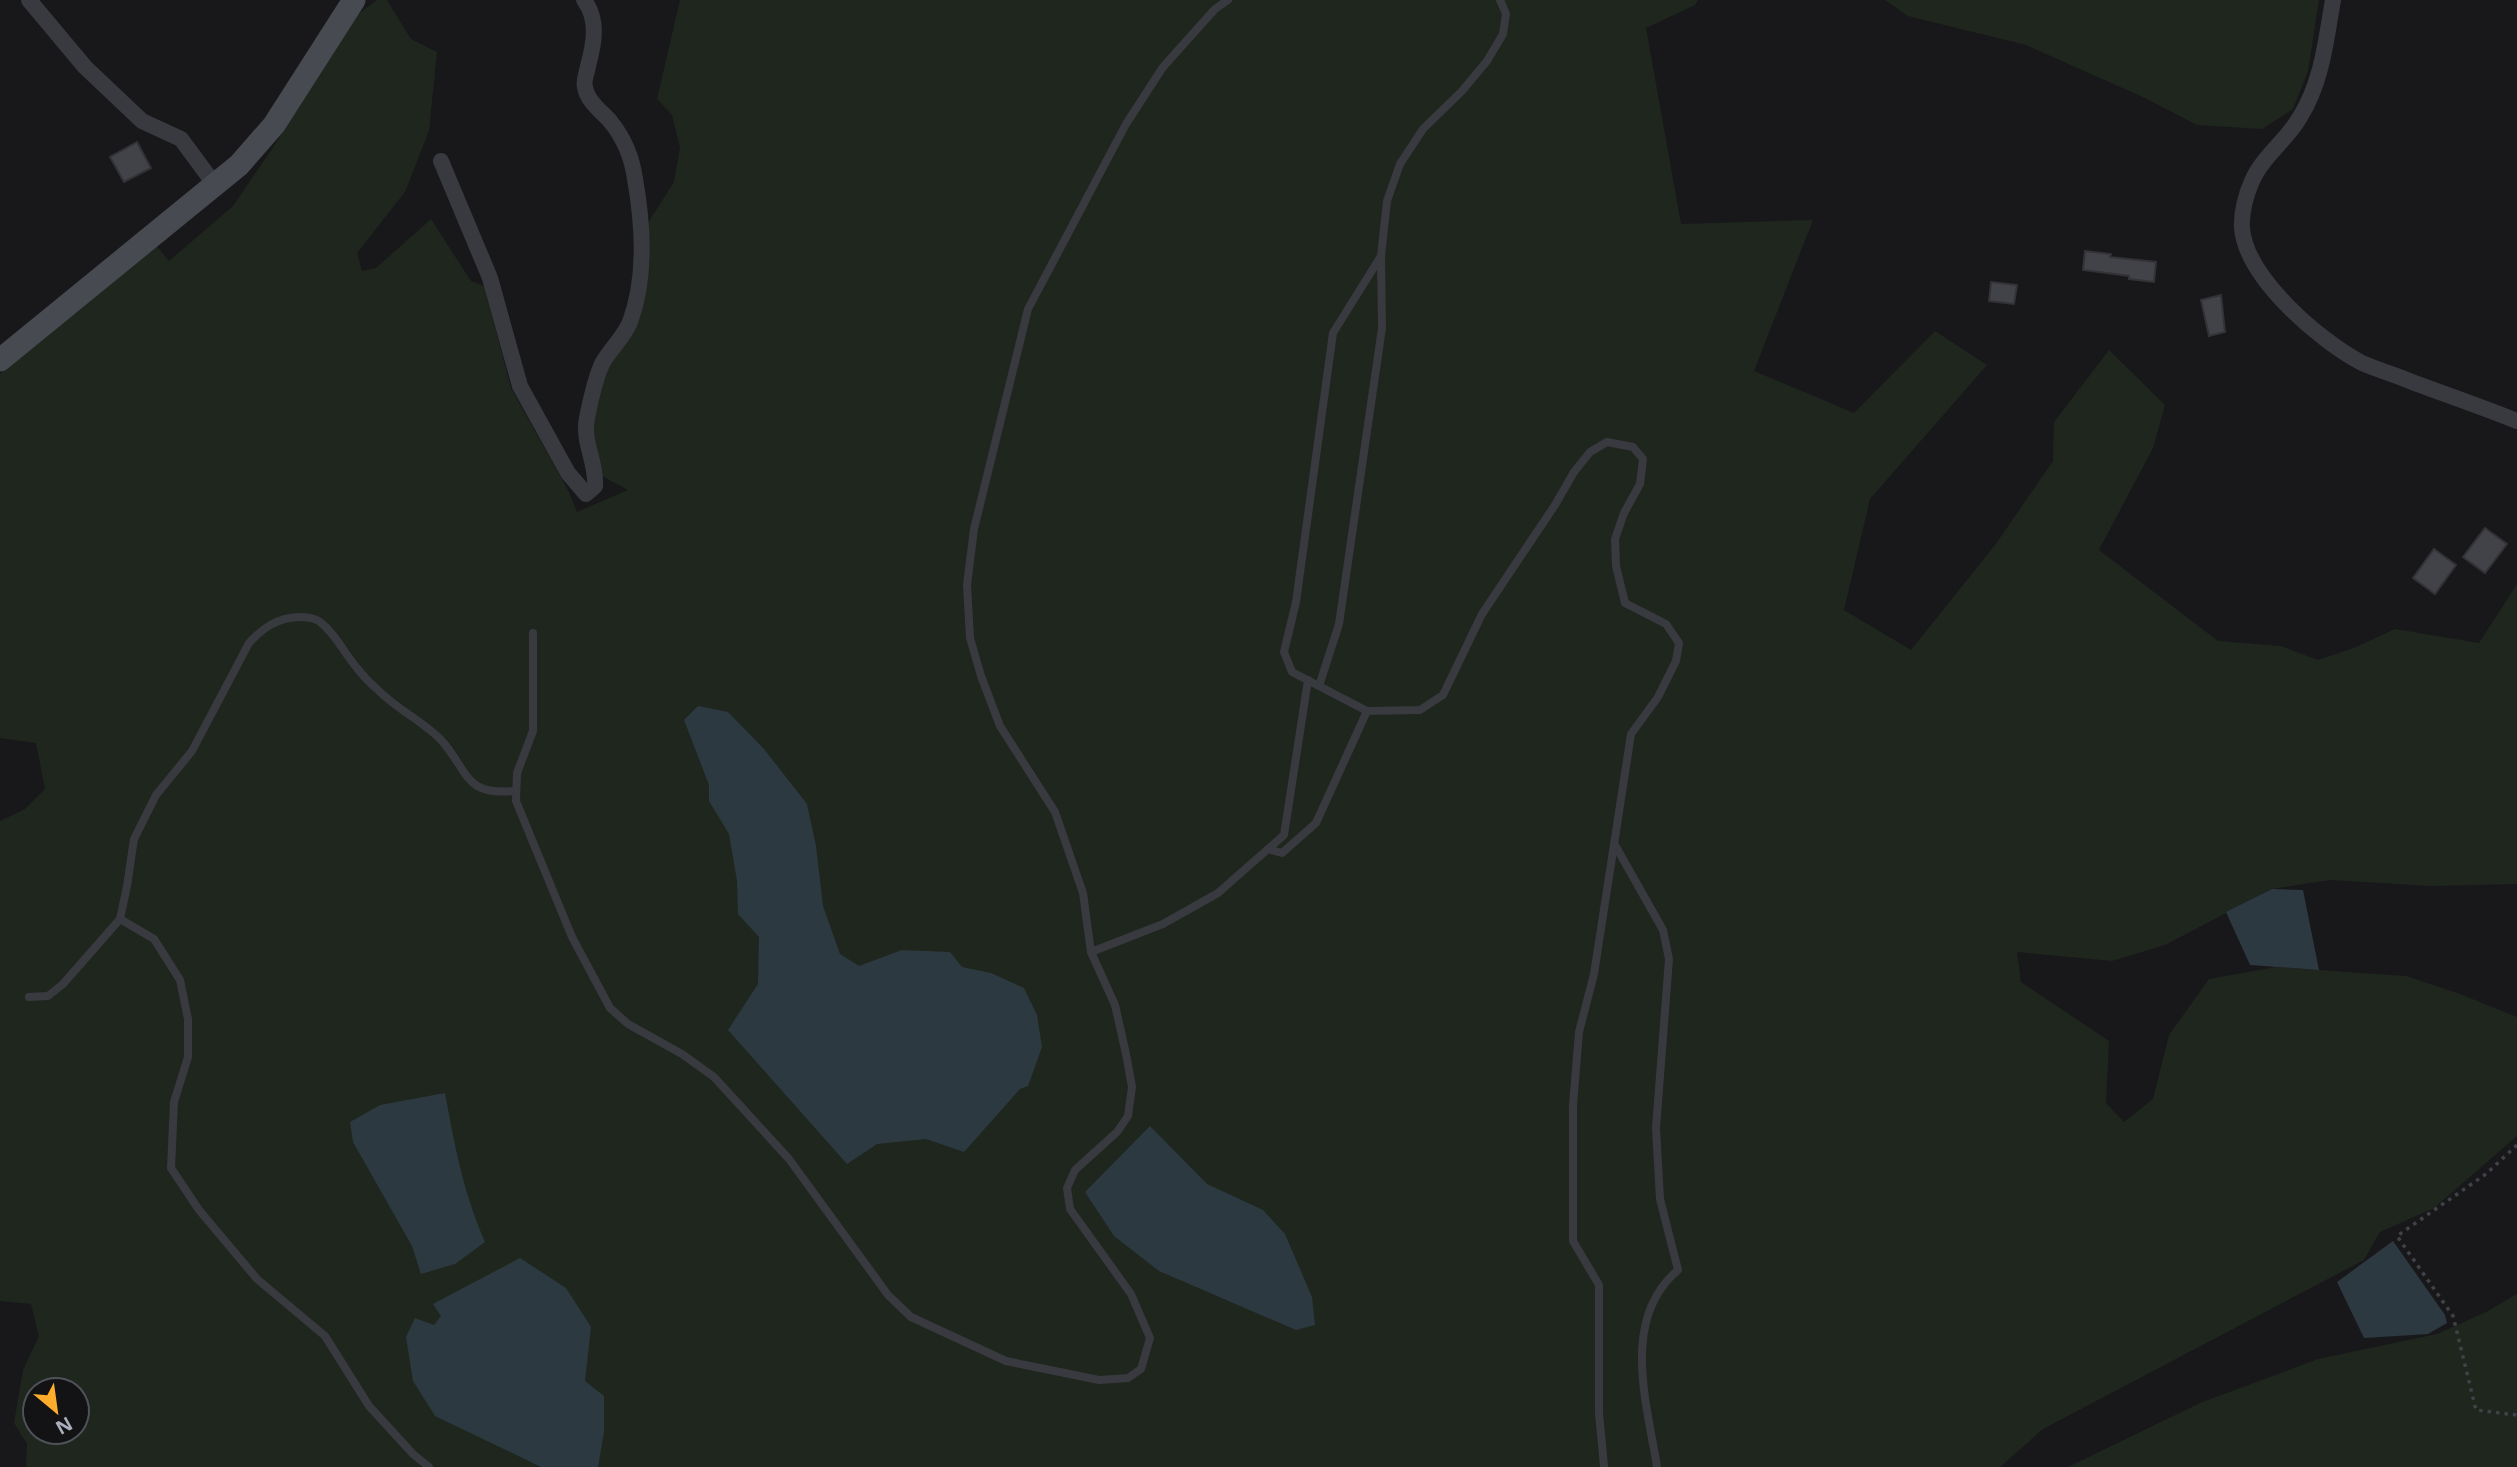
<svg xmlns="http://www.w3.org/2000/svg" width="2517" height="1467" font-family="'Noto Sans',sans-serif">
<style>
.green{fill:#1e261e;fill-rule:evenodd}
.water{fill:#2d3940}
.building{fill:#424348;stroke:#323237;stroke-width:2}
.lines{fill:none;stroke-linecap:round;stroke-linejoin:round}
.path{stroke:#3f4247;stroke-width:3.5;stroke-dasharray:3.5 5;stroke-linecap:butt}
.lane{stroke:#393a40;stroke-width:8}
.street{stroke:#393a40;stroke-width:16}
.secondary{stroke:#474a50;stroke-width:23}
</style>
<rect width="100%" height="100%" fill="#18181b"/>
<g class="green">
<path d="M377 0H387L411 39 437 52 429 131 405 192 357 253 362 271 376 268 431 219 471 281 484 286 511 388 569 492 577 512 628 490 602 476 587 422 605 363 631 323 644 229 674 182 680 147 672 115 657 99 680 0H1698L1695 5 1646 28 1681 224 1813 220 1754 371 1854 413 1935 331 1987 365 1870 499 1844 610 1911 650 1995 545 2053 461 2054 422 2109 350 2165 405 2153 448 2099 550 2218 641 2281 646 2318 660 2354 648 2395 629 2479 643 2517 584V884L2431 886 2330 880 2272 889 2165 945 2112 961 2017 952 2021 982 2109 1041 2106 1103 2124 1122 2153 1099 2169 1035 2209 979 2276 967 2406 976 2460 994 2517 1017V1136L2434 1208 2380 1232 2364 1260 2043 1429 2000 1467H26L27 1444 14 1423 23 1370 39 1336 31 1304 0 1301V821L25 809 45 789 36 743 0 738V374L155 244 169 261 233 206 276 143 357 15ZM35 1390H77V1432H35Z"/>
<polygon points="1885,0 2319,0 2308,71 2293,109 2262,129 2197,125 2145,98 2026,45 1908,16"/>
<polygon points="2517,1294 2517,1467 2068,1467 2200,1403 2318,1359 2437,1334 2486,1312"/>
</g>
<g class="water">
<polygon points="698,706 728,712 764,749 807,804 816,846 823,906 840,954 859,966 902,950 950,952 962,967 991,973 1024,988 1037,1015 1042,1047 1028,1086 1020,1089 964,1152 926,1139 877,1144 847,1164 728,1030 758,984 759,937 738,914 737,881 729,834 709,801 709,785 684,720"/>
<polygon points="2272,889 2303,890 2319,970 2250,965 2226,912"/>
<path d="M445 1093C455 1147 463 1191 485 1242L455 1264 421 1274 412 1246 353 1142 350 1122 380 1105Z"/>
<polygon points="1150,1126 1207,1184 1263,1210 1285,1234 1312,1297 1315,1325 1296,1330 1159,1271 1114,1236 1085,1192"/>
<polygon points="2393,1241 2445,1315 2447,1323 2428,1334 2364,1338 2337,1282"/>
<polygon points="520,1258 566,1288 591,1327 585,1381 604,1396 604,1432 598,1467 541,1467 435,1416 413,1381 406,1337 415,1318 434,1325 441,1316 433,1304"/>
</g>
<g class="building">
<polygon points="137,142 151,168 124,182 110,157"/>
<polygon points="2085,251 2111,254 2110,257 2156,262 2154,282 2129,279 2129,276 2083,270"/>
<polygon points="1991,282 2017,285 2014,304 1989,301"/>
<polygon points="2221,295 2225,332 2209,336 2201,300"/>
<polygon points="2485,528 2507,544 2485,573 2463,557"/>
<polygon points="2434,549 2456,565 2435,594 2413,578"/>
</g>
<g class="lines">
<polyline class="path" points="2517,1145 2486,1174 2397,1236 2453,1316 2476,1410 2517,1415"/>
<g class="lane">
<polyline points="1381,256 1333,333 1296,602 1284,652 1292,672 1367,711 1420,710 1443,695 1482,614 1555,505 1574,472 1590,452 1607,442 1633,447 1643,459 1640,484 1624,513 1615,539 1616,566 1625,603 1666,624 1679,643 1676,661 1658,697 1631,734 1594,974 1579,1032 1573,1105 1573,1241 1599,1285 1599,1413 1604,1466"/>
<polyline points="533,633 533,731 517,773 516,801 572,937 610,1008 628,1024 682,1054 714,1077 789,1159 888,1295 911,1317 1006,1361 1099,1380 1128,1378 1141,1369 1150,1338 1131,1294 1070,1209 1067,1188 1075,1170 1117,1132 1128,1116 1132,1087 1126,1054 1115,1005 1091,952 1083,893 1055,812 1000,726 981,676 970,638 967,585 974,529 1028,309 1126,124 1163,67 1215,9 1228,0"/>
<polyline points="1319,686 1339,624 1382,328 1381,256 1387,201 1400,164 1423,129 1462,91 1487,61 1503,34 1506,14 1500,0"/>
<path d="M1615 845 1663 930 1669 959 1656 1128 1660 1199 1678 1270C1620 1319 1647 1403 1657 1467"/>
<polyline points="1268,849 1282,853 1316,823 1367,711"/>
<polyline points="120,919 154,939 180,980 188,1019 188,1057 174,1102 171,1168 199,1210 257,1279 325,1336 369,1406 413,1454 429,1467"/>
<polyline points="1091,952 1163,924 1218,893 1284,835 1308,680"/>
<path d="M29 997 48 996 63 984 120 919 127 886 134 839 156 795 192 751 249 643C264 627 277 618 299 617 306 617 315 618 320 622 336 634 344 653 357 668 363 676 371 684 379 691 398 710 424 722 442 741 469 772 464 796 515 791"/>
</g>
<g class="street">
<polyline points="29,0 85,67 142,121 181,139 215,185"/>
<path d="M2333 0C2326 40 2322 82 2300 117 2287 140 2262 157 2252 181 2246 194 2241 213 2242 228 2246 278 2320 341 2362 363 2378 370 2396 375 2412 382 2447 395 2482 407 2517 421"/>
<path d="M441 161 490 278 520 386 568 473 586 494 595 486C597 463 582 442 587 418 590 403 596 375 603 362 611 348 624 337 630 322 646 279 643 224 635 179 632 157 624 138 610 121 601 111 587 101 585 87 583 81 587 73 588 66 594 44 599 20 584 0"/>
</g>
<polyline class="secondary" points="0,360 239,165 274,125 354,0"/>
</g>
<g transform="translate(56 1411) rotate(151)"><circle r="33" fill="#131316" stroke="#4f5258" stroke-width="2"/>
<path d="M0-5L12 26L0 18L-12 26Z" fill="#ffac2c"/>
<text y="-10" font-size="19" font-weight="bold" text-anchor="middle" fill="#aab0bb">N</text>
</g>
</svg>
